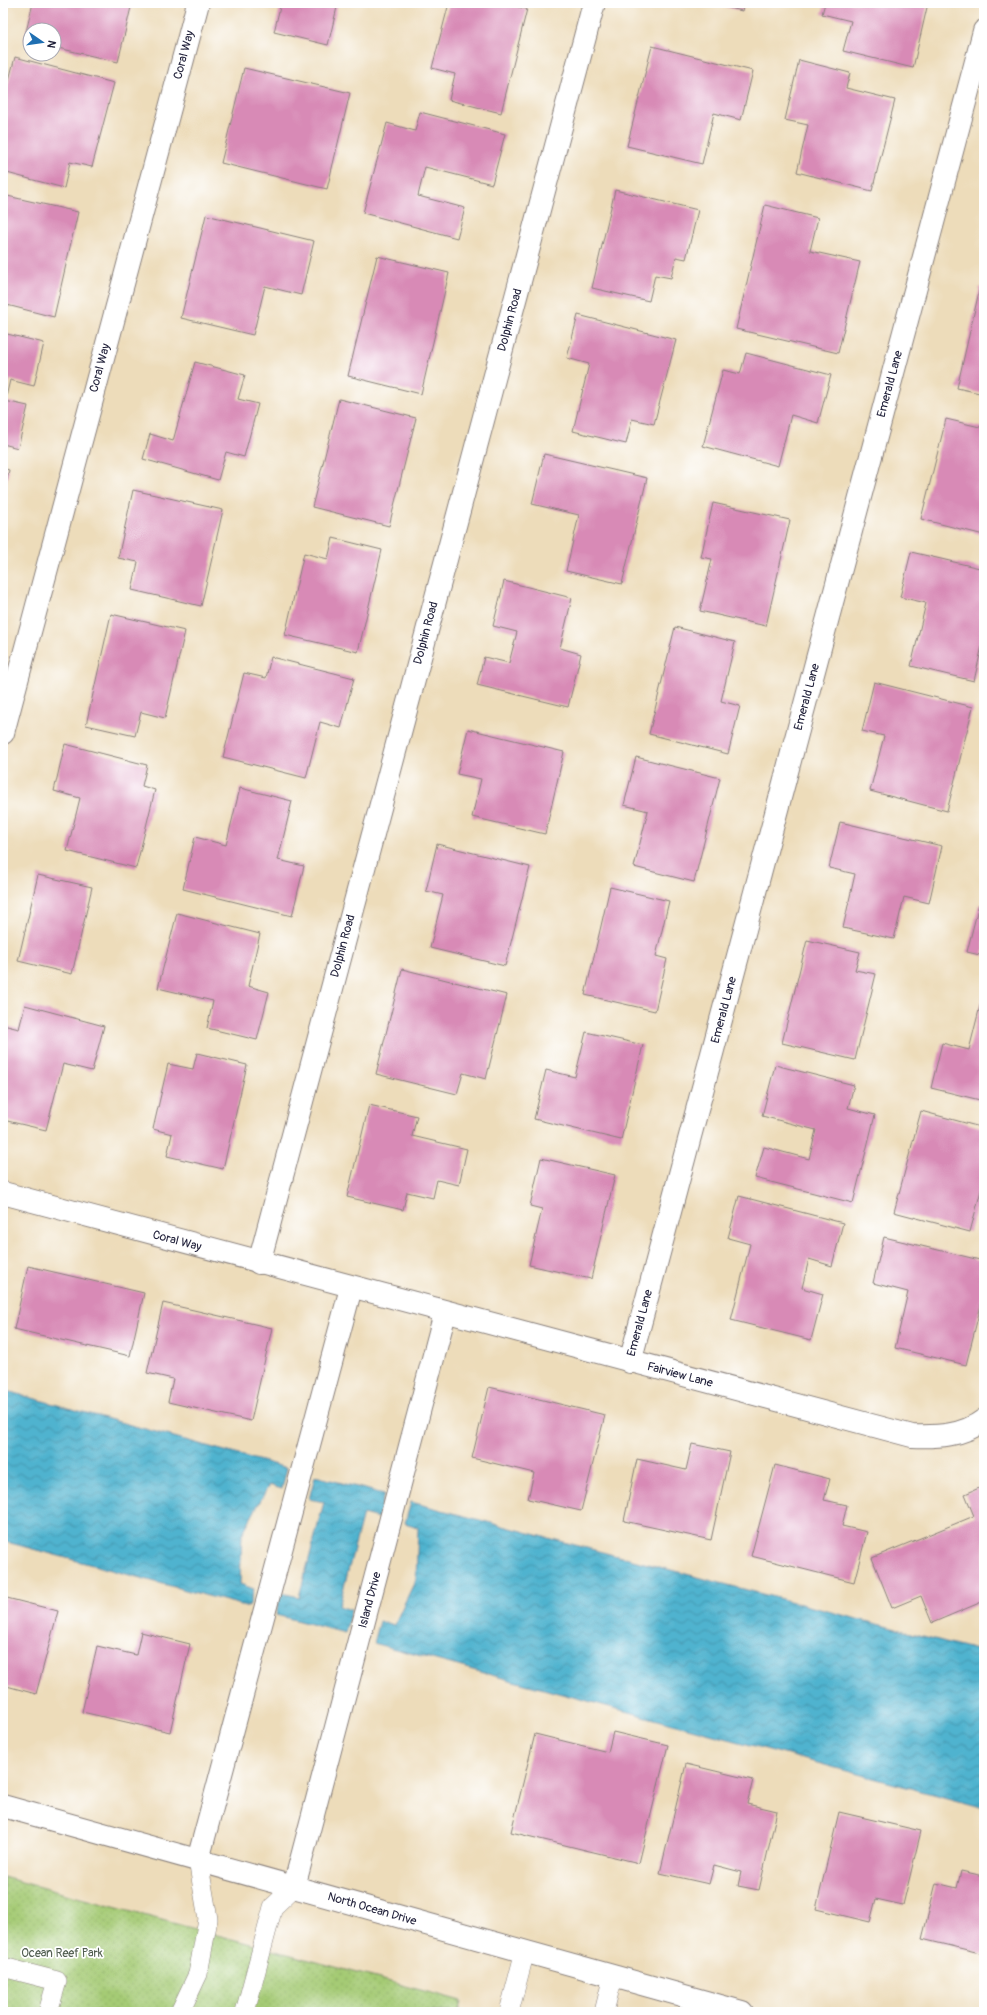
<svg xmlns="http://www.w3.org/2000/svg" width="987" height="2015" font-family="Pangolin,sans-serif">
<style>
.grass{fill:url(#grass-dots);stroke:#647658}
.water{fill:url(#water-waves);stroke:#396a85}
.building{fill:#d88ab6}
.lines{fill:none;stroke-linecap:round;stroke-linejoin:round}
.service-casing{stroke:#887f7a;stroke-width:20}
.minor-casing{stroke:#887f7a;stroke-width:24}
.secondary-casing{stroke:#887f7a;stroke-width:24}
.service{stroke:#fff;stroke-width:19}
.minor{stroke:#fff;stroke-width:22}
.secondary{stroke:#fff;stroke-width:22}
.labels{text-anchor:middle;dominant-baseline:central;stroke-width:3.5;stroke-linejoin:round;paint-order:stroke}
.street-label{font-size:12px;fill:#22223b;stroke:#fff}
.park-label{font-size:12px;fill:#505d4f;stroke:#fff}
</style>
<defs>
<pattern id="grass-dots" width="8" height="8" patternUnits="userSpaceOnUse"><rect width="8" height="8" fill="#a5cb75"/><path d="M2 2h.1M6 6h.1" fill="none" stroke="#8eae66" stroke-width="1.8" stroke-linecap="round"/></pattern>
<pattern id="water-waves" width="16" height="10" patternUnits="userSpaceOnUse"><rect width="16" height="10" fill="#50b3cf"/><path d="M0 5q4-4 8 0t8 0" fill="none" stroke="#4291a9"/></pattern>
</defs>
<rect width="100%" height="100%" fill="#fff"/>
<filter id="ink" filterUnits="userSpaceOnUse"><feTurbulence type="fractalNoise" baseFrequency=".025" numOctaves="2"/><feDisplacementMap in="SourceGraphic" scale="8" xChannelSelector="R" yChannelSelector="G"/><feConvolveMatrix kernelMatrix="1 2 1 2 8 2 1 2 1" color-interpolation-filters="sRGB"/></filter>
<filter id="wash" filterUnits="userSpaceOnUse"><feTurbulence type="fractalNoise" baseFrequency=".012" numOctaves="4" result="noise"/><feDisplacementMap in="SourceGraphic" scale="16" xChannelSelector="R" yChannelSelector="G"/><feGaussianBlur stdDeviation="0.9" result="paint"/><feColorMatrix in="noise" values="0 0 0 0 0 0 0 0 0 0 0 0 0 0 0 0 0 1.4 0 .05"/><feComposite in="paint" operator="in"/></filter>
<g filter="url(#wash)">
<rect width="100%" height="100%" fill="#eddcba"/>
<polygon class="grass" points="3,1877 461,2001 458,2012 3,2012"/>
<g class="water">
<polygon points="3,1390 287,1468 282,1489 269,1485 242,1534 240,1584 254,1589 249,1607 3,1541"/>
<polygon points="315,1476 384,1494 378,1518 363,1514 339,1606 351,1610 345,1633 276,1615 281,1593 299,1597 324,1502 309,1499"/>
<polygon points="411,1502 984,1652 984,1808 373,1643 379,1621 394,1625 416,1579 418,1527 405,1523"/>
</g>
<g id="blocks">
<g class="building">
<polygon points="33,3 132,3 118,62 54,47 54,30 30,30 30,42 24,40"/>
<polygon points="281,3 338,3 328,45 274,32"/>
<polygon points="449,3 501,3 527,9 501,113 449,100 455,74 432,68"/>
<polygon points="709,3 744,3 742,11"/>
<polygon points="825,3 928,3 913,68 843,51 851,21 822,14"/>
<polygon points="652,46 753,71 741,120 714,113 702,164 627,146"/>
<polygon points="15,57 114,83 92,167 70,162 64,188 3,172 3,103"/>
<polygon points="799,60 850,73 846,88 895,100 872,191 797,172 808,125 785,120"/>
<polygon points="244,68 350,93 327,189 221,163"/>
<polygon points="420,112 505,134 492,184 425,167 418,196 465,208 457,238 363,213 387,123 415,131"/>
<polygon points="615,190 698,210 686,259 676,257 671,278 655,275 649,301 592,288"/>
<polygon points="3,195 78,212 54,317 3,304"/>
<polygon points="765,205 818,218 810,251 860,262 838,353 736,329"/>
<polygon points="206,215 314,241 301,295 265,286 253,335 181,318"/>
<polygon points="377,256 449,273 421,394 348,376"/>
<polygon points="980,287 984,288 984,394 957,388"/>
<polygon points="578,315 676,340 654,424 632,419 626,444 573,431 589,364 567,358"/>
<polygon points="3,333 44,343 34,386 10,380 5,401 28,406 18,448 3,444"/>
<polygon points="746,353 831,375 818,423 791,415 778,466 703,446 723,370 740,374"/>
<polygon points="195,362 245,375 238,399 258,404 244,457 226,452 218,480 143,459 150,434 173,441"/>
<polygon points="339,399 416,418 389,526 312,507"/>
<polygon points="946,419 984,428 984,535 921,519"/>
<polygon points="544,454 647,478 622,584 566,571 579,515 532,504"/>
<polygon points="3,468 9,470 4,493 3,493"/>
<polygon points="133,490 223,510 201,606 132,590 138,562 118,558"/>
<polygon points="713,503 790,520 766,626 700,611 712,559 701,557"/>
<polygon points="333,538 382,550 358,652 285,635 304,553 328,559"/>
<polygon points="911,552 984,569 984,637 974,681 911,666 926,603 900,597"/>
<polygon points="504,581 572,598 560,648 581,654 568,707 477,685 484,657 509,663 517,632 493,626"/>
<polygon points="111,614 185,631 165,718 141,712 135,736 86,725"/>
<polygon points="675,627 735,642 721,701 740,706 728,754 649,734"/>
<polygon points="271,657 354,678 341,728 320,722 306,778 223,757 244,673 266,678"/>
<polygon points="874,682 973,707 947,811 870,791 884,736 862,731"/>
<polygon points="468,729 564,752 545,834 472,817 481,779 457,774"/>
<polygon points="65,744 147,765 142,786 155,790 136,868 67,851 80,798 54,791"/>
<polygon points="636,757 720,778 694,882 634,867 648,811 624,805"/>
<polygon points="240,788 292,801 278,860 304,866 292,916 183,889 195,837 226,845"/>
<polygon points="840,822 942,846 929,903 904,897 894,939 843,928 855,874 829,868"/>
<polygon points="437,844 530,867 505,966 430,948 443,895 426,891"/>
<polygon points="38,875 92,887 72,974 18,961"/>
<polygon points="610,887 669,901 656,956 667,959 655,1011 585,995"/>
<polygon points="979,904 984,906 984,956 967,952"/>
<polygon points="177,913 260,934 248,986 269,992 257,1040 207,1028 213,1001 158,988"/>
<polygon points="807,940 860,952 855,970 876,974 855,1060 782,1043"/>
<polygon points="402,969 507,995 486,1079 463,1073 457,1094 376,1074"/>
<polygon points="984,990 984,1101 931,1088 942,1043 969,1050"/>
<polygon points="25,1005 104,1026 92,1071 63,1064 46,1130 3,1120 3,1025 19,1029"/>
<polygon points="586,1032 643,1045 621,1140 534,1119 546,1070 575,1077"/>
<polygon points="197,1053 247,1065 223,1169 167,1156 172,1134 153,1129 168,1064 193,1069"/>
<polygon points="775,1065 854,1085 848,1108 875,1115 853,1203 755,1178 764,1147 809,1159 816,1130 762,1116"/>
<polygon points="369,1105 417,1116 412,1136 467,1149 459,1185 437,1180 433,1198 407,1192 403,1210 347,1197"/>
<polygon points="921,1111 984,1128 984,1179 970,1232 894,1212"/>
<polygon points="541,1158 615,1175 591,1279 529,1265 542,1209 530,1206"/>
<polygon points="739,1196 843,1223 832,1266 809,1259 802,1288 823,1294 811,1340 731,1320 750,1244 728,1238"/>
<polygon points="884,1237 984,1261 984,1293 966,1365 895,1348 908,1292 873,1283"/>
<polygon points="28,1266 144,1293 130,1356 14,1329"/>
<polygon points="163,1303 272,1328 251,1421 168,1402 173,1379 147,1373"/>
<polygon points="489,1387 605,1415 581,1511 528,1499 534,1473 472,1458"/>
<polygon points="692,1444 730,1452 711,1540 624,1521 637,1459 686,1470"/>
<polygon points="775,1465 830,1479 824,1500 847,1505 842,1526 867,1532 854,1582 751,1556"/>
<polygon points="984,1486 984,1601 932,1623 921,1596 892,1608 872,1558 974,1516 965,1494"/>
<polygon points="3,1597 58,1611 36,1694 3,1685"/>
<polygon points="141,1632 190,1644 170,1732 82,1712 97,1646 136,1655"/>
<polygon points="613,1732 668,1745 639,1863 511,1832 535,1734 608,1752"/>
<polygon points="686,1764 753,1780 747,1804 777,1811 759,1890 738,1886 741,1872 714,1865 709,1884 660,1873"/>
<polygon points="839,1812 921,1831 903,1905 876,1899 870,1922 816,1909"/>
<polygon points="961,1871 984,1876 984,1954 922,1939 936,1883 957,1888"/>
</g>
</g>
</g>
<g filter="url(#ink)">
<use href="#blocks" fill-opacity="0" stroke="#887f7a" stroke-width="1"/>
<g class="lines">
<g class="service-casing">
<g id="service">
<polyline points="3,1967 57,1981 48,2012"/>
<polyline points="180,2012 198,1974 208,1919 198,1860"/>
<polyline points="245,2012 273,1907 294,1887"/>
<polyline points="509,2012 525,1951"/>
<polyline points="604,2012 613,1976"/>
</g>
</g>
<g class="minor-casing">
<g id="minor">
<polyline points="3,733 198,3"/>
<path d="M3 1193 912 1436C937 1437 963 1436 984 1420"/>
<polyline points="259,1263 594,3"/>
<polyline points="630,1362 984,31"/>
<polyline points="198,1860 351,1288"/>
<polyline points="294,1887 445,1313"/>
</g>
</g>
<g class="secondary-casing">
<polyline id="secondary" points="3,1806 742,2012"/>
</g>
<use href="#service" class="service"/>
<use href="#minor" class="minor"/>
<use href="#secondary" class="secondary"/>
</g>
</g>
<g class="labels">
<g class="street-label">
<text transform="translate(184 55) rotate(-75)">Coral Way</text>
<text transform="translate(510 320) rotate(-75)">Dolphin Road</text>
<text transform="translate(100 368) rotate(-75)">Coral Way</text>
<text transform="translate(890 384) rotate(-75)">Emerald Lane</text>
<text transform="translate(426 633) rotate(-75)">Dolphin Road</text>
<text transform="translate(807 697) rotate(-75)">Emerald Lane</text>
<text transform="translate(343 946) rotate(-75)">Dolphin Road</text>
<text transform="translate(724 1010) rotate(-75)">Emerald Lane</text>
<text transform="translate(177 1241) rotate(15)">Coral Way</text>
<text transform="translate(640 1323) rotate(-75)">Emerald Lane</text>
<text transform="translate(680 1375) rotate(15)">Fairview Lane</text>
<text transform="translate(370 1600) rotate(-75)">Island Drive</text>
<text transform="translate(372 1909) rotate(16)">North Ocean Drive</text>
</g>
<g class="park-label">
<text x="62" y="1953">Ocean Reef Park</text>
</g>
</g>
<rect width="987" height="2015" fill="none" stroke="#fff" stroke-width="16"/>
<g transform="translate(42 42) rotate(103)"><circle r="19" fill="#ffffff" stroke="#a7a7b1"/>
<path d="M0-3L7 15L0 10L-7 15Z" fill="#1f6fb2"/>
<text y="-6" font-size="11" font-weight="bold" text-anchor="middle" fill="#22223b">N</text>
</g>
</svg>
